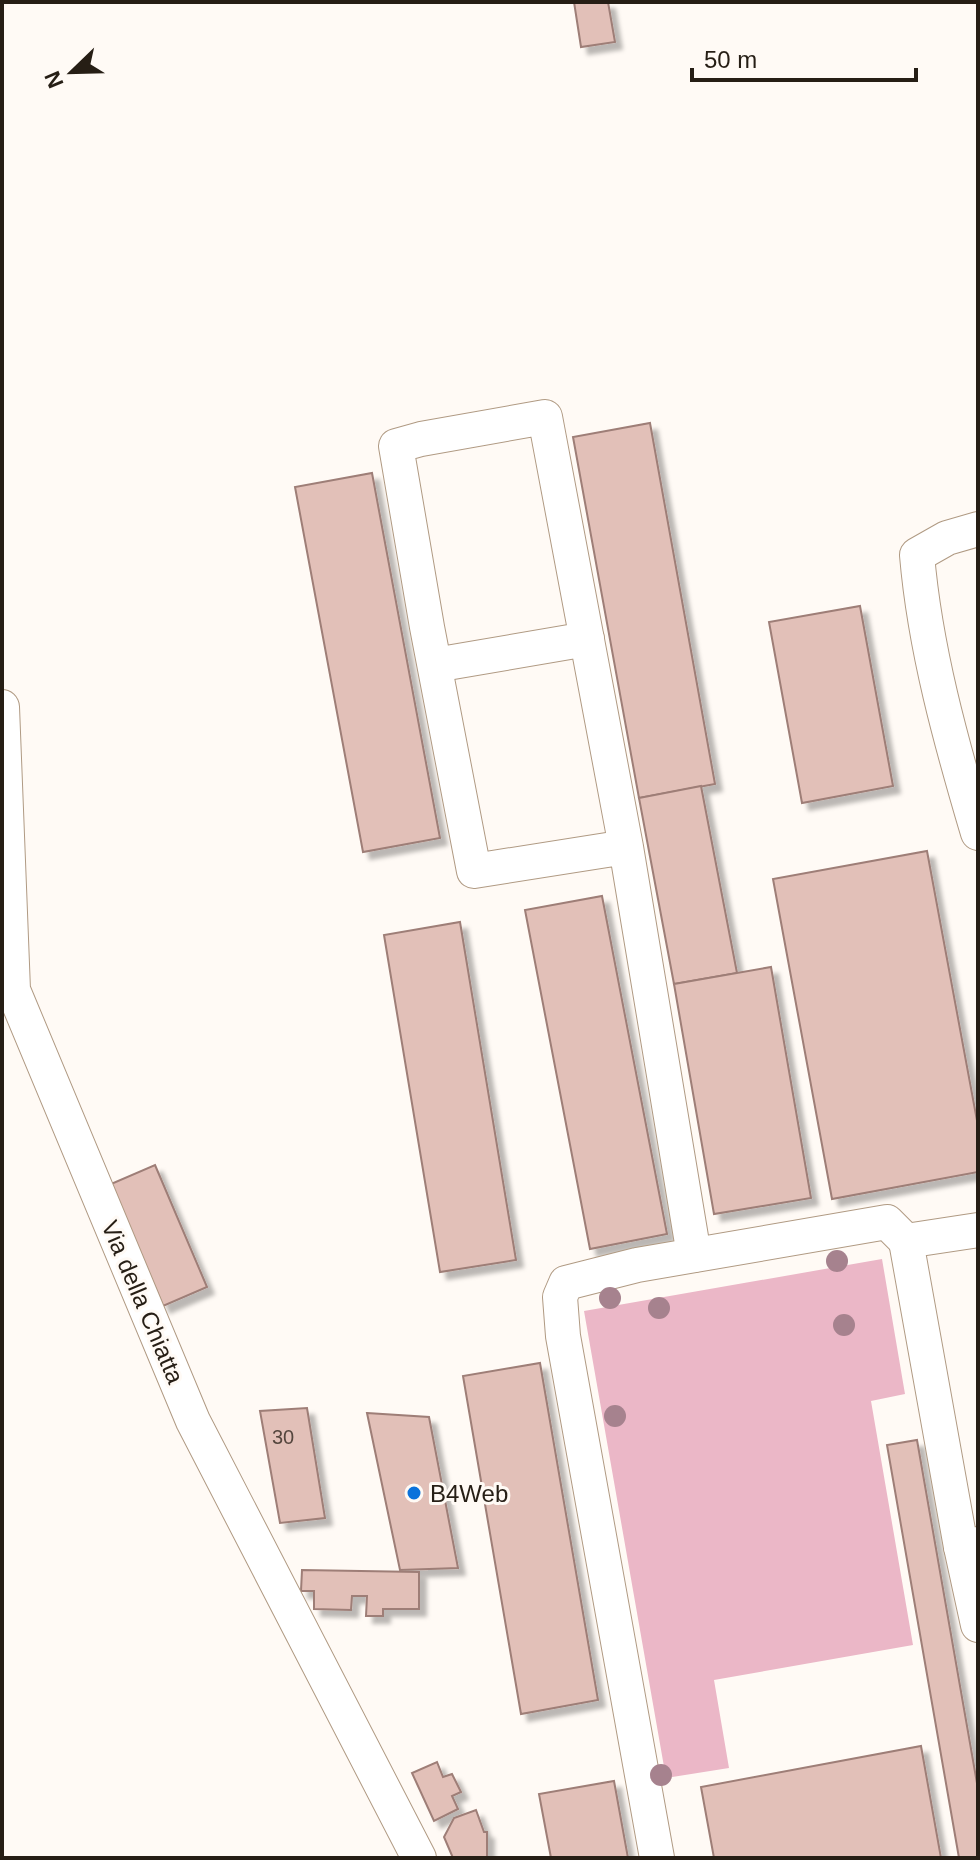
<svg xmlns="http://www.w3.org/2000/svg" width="980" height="1860" font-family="Arial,sans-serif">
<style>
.green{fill:#ebb7c7}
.building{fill:#e2c0b8;stroke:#9e7e77;stroke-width:2;filter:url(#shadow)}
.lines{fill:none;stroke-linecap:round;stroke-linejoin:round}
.minor-casing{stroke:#b09a83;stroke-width:36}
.minor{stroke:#fff;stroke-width:34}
.tree{fill:#a6828e}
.poi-dot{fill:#0b72db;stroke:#fffaf5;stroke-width:3}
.labels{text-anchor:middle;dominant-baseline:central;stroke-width:6;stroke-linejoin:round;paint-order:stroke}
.number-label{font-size:20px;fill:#55463e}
.street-label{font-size:24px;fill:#261e15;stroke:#fffaf5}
.poi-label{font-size:24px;fill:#261e15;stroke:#fffaf5;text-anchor:start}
</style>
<defs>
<filter id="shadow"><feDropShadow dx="7" dy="7" stdDeviation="2" flood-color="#0004"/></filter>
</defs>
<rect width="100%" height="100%" fill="#fffaf5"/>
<polygon class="green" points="882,1259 905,1394 871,1401 913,1645 714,1680 729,1768 666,1778 584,1311"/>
<g class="building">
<polygon points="574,2 608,2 615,42 581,47"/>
<polygon points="650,423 715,784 639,798 573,437"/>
<polygon points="372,473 440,838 363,852 295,487"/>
<polygon points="860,606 893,786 802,803 769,622"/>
<polygon points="701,786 737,973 674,984 639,798"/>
<polygon points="927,851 978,1126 978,1172 832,1199 773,879"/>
<polygon points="602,896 667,1234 590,1249 525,910"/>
<polygon points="460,922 516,1260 440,1272 384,935"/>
<polygon points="771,967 811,1198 714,1214 674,984"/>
<polygon points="155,1165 207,1287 163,1306 111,1184"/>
<polygon points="540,1363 598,1700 521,1714 463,1376"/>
<polygon points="307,1408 325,1518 280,1523 260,1411"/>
<polygon points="367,1413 429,1417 458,1568 400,1570"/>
<polygon points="917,1440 978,1789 978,1858 959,1858 887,1445"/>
<polygon points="302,1570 419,1572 419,1609 383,1609 383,1616 366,1616 367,1596 352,1596 351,1610 314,1609 314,1591 301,1591"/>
<polygon points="921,1746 941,1858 714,1858 701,1787"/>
<polygon points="437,1762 443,1777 452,1774 461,1792 452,1796 458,1809 434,1821 412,1773"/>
<polygon points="614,1781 628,1858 551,1858 539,1794"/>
<polygon points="476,1810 484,1832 487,1832 487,1858 453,1858 444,1837 454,1818"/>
</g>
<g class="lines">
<g class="minor-casing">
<g id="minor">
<path d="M978 529 947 538 917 555C925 649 951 742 978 833"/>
<polyline points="435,665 587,639"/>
<polyline points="2,707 13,990 193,1421 419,1858"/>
<polyline points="626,847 545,417 421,439 396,446 427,627 474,871 626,847 694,1255"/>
<polyline points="978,1544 961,1547 978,1625"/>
<polyline points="961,1547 906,1241 978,1230"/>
<polyline points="657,1858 563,1336 560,1297 566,1283 637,1265 887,1222 906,1241"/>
</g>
</g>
<use href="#minor" class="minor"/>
</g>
<g class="tree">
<circle cx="837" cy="1261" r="11"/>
<circle cx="610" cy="1298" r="11"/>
<circle cx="659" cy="1308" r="11"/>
<circle cx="844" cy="1325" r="11"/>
<circle cx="615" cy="1416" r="11"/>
<circle cx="661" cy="1775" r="11"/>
</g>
<circle class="poi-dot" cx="414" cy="1493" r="8"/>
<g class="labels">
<g class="number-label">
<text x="283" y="1437">30</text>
</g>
<g class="street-label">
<text transform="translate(143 1302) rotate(67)">Via della Chiatta</text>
</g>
<g class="poi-label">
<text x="430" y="1493">B4Web</text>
</g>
</g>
<rect width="980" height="1860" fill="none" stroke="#261e15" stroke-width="8"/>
<g transform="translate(72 72) rotate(247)" stroke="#fffaf5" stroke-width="6" paint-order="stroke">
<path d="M0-6L14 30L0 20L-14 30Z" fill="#261e15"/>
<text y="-12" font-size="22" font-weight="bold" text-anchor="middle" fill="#261e15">N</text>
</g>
<path d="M692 68v12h224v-12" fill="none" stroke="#261e15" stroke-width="4"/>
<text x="704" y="68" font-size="24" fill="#261e15" stroke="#fffaf5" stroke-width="6" paint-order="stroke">50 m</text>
</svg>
